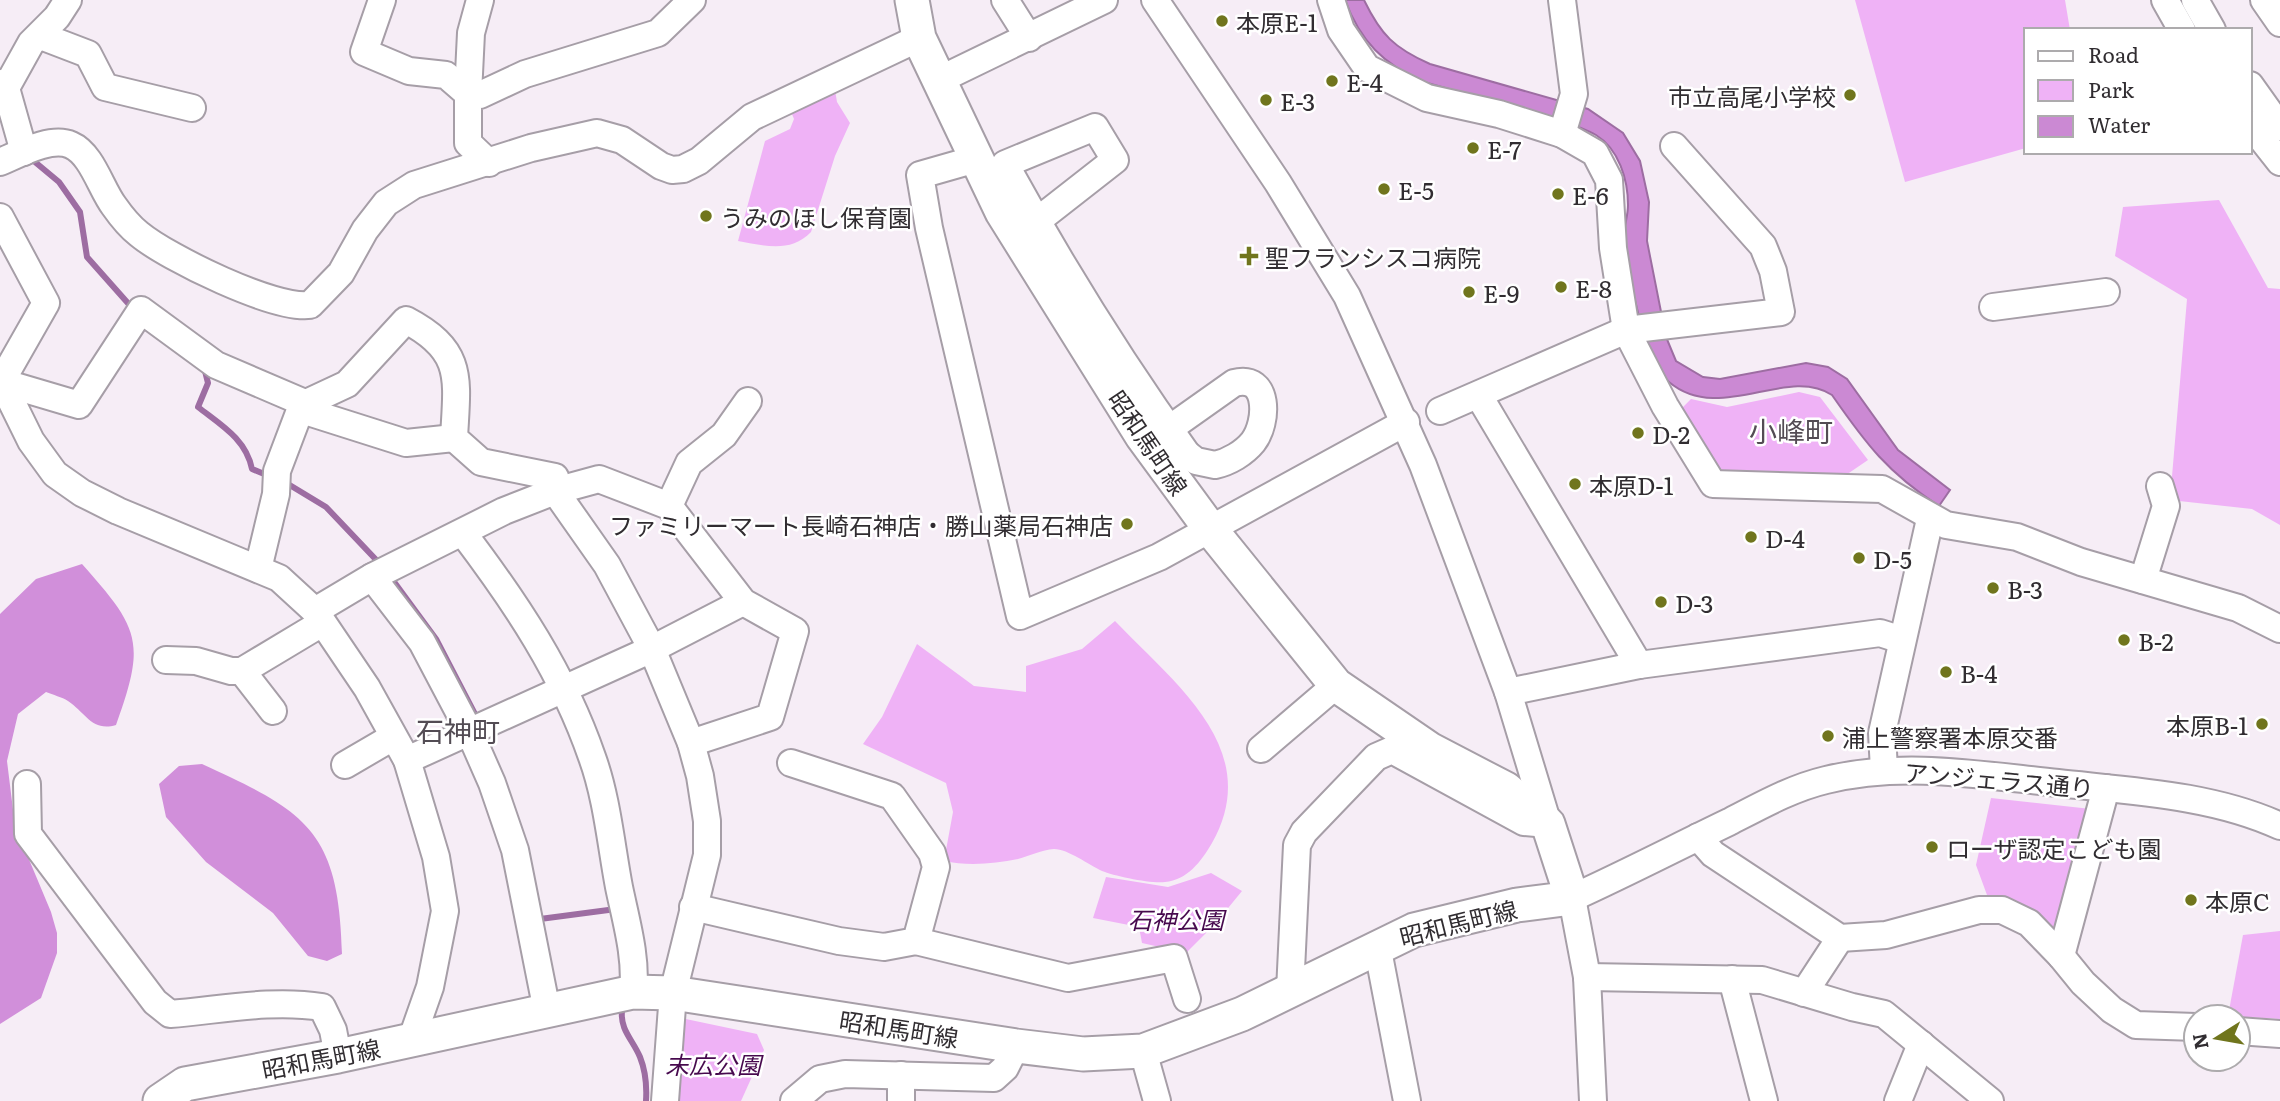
<svg xmlns="http://www.w3.org/2000/svg" width="2280" height="1101" font-family="Literata,'Noto Sans JP',serif">
<style>
.green{fill:#efb2f6}
.forest{fill:#d18fda}
.water{fill:#cb89d3;stroke:#9d6da2;stroke-width:2}
.lines{fill:none;stroke-linecap:round;stroke-linejoin:round}
.stream{stroke:#9d6da2;stroke-width:6}
.minor-casing{stroke:#a69ea7;stroke-width:30}
.major-casing{stroke:#a69ea7;stroke-width:37}
.minor{stroke:#fff;stroke-width:26}
.major{stroke:#fff;stroke-width:33}
.poi-dot{fill:#70751d;stroke:#fff;stroke-width:2.5}
.labels{text-anchor:middle;dominant-baseline:central;stroke-width:5;stroke-linejoin:round;paint-order:stroke}
.poi-label{font-size:24px;fill:#312d31;stroke:#fff;text-anchor:start}
.street-label{font-size:24px;fill:#312d31;stroke:#fff}
.park-label{font-size:24px;font-style:italic;fill:#47094e;stroke:#fff}
.quarter-label{font-size:28px;fill:#534c54;stroke:#fff}
</style>
<rect width="100%" height="100%" fill="#f6edf6"/>
<g class="green">
<polygon points="1855,0 2065,0 2070,30 2026,30 2026,148 1905,182"/>
<path d="M835 90 837 102 850 123 835 156 811 232C791 253 765 246 738 241L765 141 790 129 794 119 790 109Z"/>
<polygon points="2219,200 2268,288 2280,289 2280,525 2252,509 2170,500 2187,299 2115,256 2123,207"/>
<polygon points="1799,392 1820,397 1868,460 1843,477 1720,474 1679,411 1691,399 1727,407"/>
<path d="M1115 621C1174 683 1265 749 1212 843 1201 862 1187 880 1165 882 1152 884 1114 876 1102 871 1089 865 1068 849 1054 849 1042 850 1029 856 1018 859 994 864 967 866 944 861L953 812 946 783 863 744 882 717 917 644 974 686 1026 692V666L1082 649Z"/>
<path d="M1991 798 2091 809 2059 932H2052C2036 909 2013 902 1987 895L1976 865Z"/>
<polygon points="1211,873 1242,891 1215,924 1186,953 1142,943 1139,927 1093,918 1106,877 1168,887"/>
<polygon points="2280,931 2280,1019 2228,1016 2243,935"/>
<polygon points="681,1018 757,1034 764,1050 741,1101 673,1101"/>
</g>
<g class="forest">
<path d="M82 564C140 629 146 642 116 725 92 732 86 713 68 701 62 697 53 695 46 692L18 714 7 761 15 826 51 912 57 933V953L41 998 0 1024V614L36 579Z"/>
<path d="M202 764C307 812 339 831 342 954L327 961 308 956 273 913 206 862 166 817 159 784 179 766Z"/>
</g>
<path class="water" d="M1345 0H1364C1381 35 1394 48 1430 64L1588 109 1623 133 1640 161 1649 202 1647 241 1666 337 1676 361 1703 377 1720 379 1806 363 1828 367 1847 379 1898 450 1950 490 1939 506C1888 473 1866 444 1832 395 1787 365 1720 425 1669 382 1646 363 1625 267 1624 237 1624 226 1628 216 1628 205 1628 180 1619 149 1596 135 1583 127 1566 123 1552 119 1509 105 1466 94 1424 82 1384 65 1360 41 1345 0Z"/>
<g class="lines">
<g class="stream">
<polyline points="29,157 59,182 80,212 87,257 134,310"/>
<path d="M204 367 208 383 198 407C221 425 246 439 252 469L269 476"/>
<polyline points="283,481 326,507 382,566"/>
<polyline points="389,575 436,639 478,720"/>
<polyline points="539,914 540,919 616,909"/>
<path d="M622 1011C620 1030 633 1040 640 1057 646 1072 647 1085 646 1101"/>
</g>
<g class="minor-casing">
<g id="minor">
<polyline points="382,0 364,52 409,71 446,75 468,94"/>
<polyline points="1005,0 1029,38"/>
<polyline points="1155,0 1278,183 1347,296 1423,465 1508,692 1548,824 1524,822 1392,750 1376,757 1304,832 1297,845 1290,991"/>
<polyline points="1331,0 1341,30 1367,68 1427,98 1499,114 1562,134 1595,153 1609,180 1613,248 1626,330 1665,406 1713,484 1882,489 1946,525 2017,537 2081,562 2238,608 2280,629"/>
<polyline points="1562,0 1574,94 1562,134"/>
<polyline points="2165,0 2182,30"/>
<polyline points="2195,0 2212,30"/>
<polyline points="2264,0 2280,23"/>
<polyline points="41,36 88,54 105,87 192,108"/>
<polyline points="939,80 1104,0"/>
<polyline points="0,83 6,88 24,152"/>
<polyline points="2250,85 2280,127"/>
<polyline points="6,88 31,43 57,17 68,0"/>
<polyline points="468,94 471,33 480,0"/>
<polyline points="2250,124 2280,162"/>
<polyline points="976,159 920,175 929,228 1020,616 1159,557 1406,422"/>
<path d="M0 162C19 154 51 136 71 145 92 154 101 189 114 206 121 216 130 227 139 234 168 258 275 310 310 305L341 273 365 230 386 203 414 185 531 148 597 133 622 140 661 166 672 170 683 169 699 161 752 117 919 38"/>
<polyline points="489,163 468,143 468,94 480,95 525,74 658,33 692,0"/>
<polyline points="0,217 46,303 1,382"/>
<path d="M1037 221 1115 160 1095 127 1005 164C1060 264 1120 361 1187 454L1166 469"/>
<polyline points="1993,307 2106,292"/>
<polyline points="0,378 31,441 55,474 82,493 118,511 279,578 315,611 367,688 407,760 436,857 445,911 430,987 411,1041"/>
<path d="M1 382 79 405 141 310 216 365 300 401 302 405 347 384 406 320C465 351 457 379 454 438L481 462 555 477V491L607 565 652 649 691 743 700 776 707 821V855L673 993 665 1101"/>
<polyline points="1479,396 1639,665"/>
<polyline points="1440,411 1626,330 1781,312 1773,271 1763,246 1674,146"/>
<path d="M1169 429 1234 383C1270 373 1268 423 1253 442 1244 453 1229 462 1215 465L1196 461 1187 454"/>
<polyline points="669,506 689,463 724,435 748,401"/>
<path d="M463 533C516 603 563 673 592 757 607 798 611 845 619 887 626 921 637 958 633 992"/>
<polyline points="258,569 276,494 277,471 302,405 302,410 406,443 454,438"/>
<polyline points="372,577 422,642 470,733 492,783 515,850 547,1011"/>
<polyline points="2143,580 2166,506 2160,486"/>
<polyline points="315,611 372,577 504,511 555,491 599,479 669,506 743,602 795,631 770,717 691,743"/>
<polyline points="166,660 196,661 231,671 242,671 322,623"/>
<polyline points="242,671 273,711"/>
<polyline points="1508,692 1639,665 1880,633 1902,640"/>
<polyline points="1261,749 1336,685"/>
<polyline points="407,760 652,649 743,602"/>
<polyline points="345,765 393,737"/>
<polyline points="1884,770 1882,733 1930,519"/>
<path d="M27 784 28 834 155 1002 170 1014C221 1010 271 999 322 1007L333 1030 338 1056"/>
<polyline points="1698,837 1713,854 1840,938 1886,935 1979,910 2002,910 2029,923 2061,956 2083,983 2112,1010 2136,1025 2196,1027"/>
<polyline points="693,907 839,941 884,947 916,941 936,867 932,853 892,796 791,763"/>
<polyline points="916,941 1068,978 1174,958 1187,999"/>
<polyline points="1377,945 1407,1101"/>
<polyline points="2061,956 2106,788"/>
<polyline points="1587,977 1762,980 1852,1007 1884,1014 1990,1101"/>
<polyline points="1732,979 1764,1101"/>
<polyline points="1804,993 1840,938"/>
<polyline points="2238,1031 2280,1034"/>
<polyline points="1143,1051 1157,1101"/>
<polyline points="901,1075 901,1101"/>
<polyline points="794,1101 820,1079 845,1074 994,1078 1005,1068 1016,1046"/>
<path d="M1593 1101 1587 977 1572 898C1625 874 1677 847 1729 822 1760 806 1792 788 1826 780 1903 761 1980 775 2058 783 2131 791 2213 795 2280 826"/>
<polyline points="1898,1101 1921,1044"/>
</g>
</g>
<g class="major-casing">
<polyline id="major" points="160,1101 185,1084 338,1056 633,992 673,993 1016,1046 1083,1054 1143,1051 1242,1014 1414,930 1517,905 1572,898 1548,824 1506,789 1431,750 1336,685 1211,530 1142,436 1002,212 919,38 912,0"/>
</g>
<use href="#minor" class="minor"/>
<use href="#major" class="major"/>
</g>
<g class="poi-dot">
<circle cx="1222" cy="21" r="7"/>
<circle cx="1332" cy="81" r="7"/>
<circle cx="1850" cy="95" r="7"/>
<circle cx="1266" cy="100" r="7"/>
<circle cx="1473" cy="148" r="7"/>
<circle cx="1384" cy="189" r="7"/>
<circle cx="1558" cy="194" r="7"/>
<circle cx="706" cy="216" r="7"/>
<path d="M1245.5 245.5h7v7h7v7h-7v7h-7v-7h-7v-7h7z"/>
<circle cx="1561" cy="287" r="7"/>
<circle cx="1469" cy="292" r="7"/>
<circle cx="1638" cy="433" r="7"/>
<circle cx="1575" cy="484" r="7"/>
<circle cx="1127" cy="524" r="7"/>
<circle cx="1751" cy="537" r="7"/>
<circle cx="1859" cy="558" r="7"/>
<circle cx="1993" cy="588" r="7"/>
<circle cx="1661" cy="602" r="7"/>
<circle cx="2124" cy="640" r="7"/>
<circle cx="1946" cy="672" r="7"/>
<circle cx="2262" cy="724" r="7"/>
<circle cx="1828" cy="736" r="7"/>
<circle cx="1932" cy="847" r="7"/>
<circle cx="2191" cy="900" r="7"/>
</g>
<g class="labels">
<g class="poi-label">
<text x="1236" y="21">本原E-1</text>
<text x="1346" y="81">E-4</text>
<text x="1836" y="95" text-anchor="end">市立高尾小学校</text>
<text x="1280" y="100">E-3</text>
<text x="1487" y="148">E-7</text>
<text x="1398" y="189">E-5</text>
<text x="1572" y="194">E-6</text>
<text x="720" y="216">うみのほし保育園</text>
<text x="1265" y="256">聖フランシスコ病院</text>
<text x="1575" y="287">E-8</text>
<text x="1483" y="292">E-9</text>
<text x="1652" y="433">D-2</text>
<text x="1589" y="484">本原D-1</text>
<text x="1113" y="524" text-anchor="end">ファミリーマート長崎石神店・勝山薬局石神店</text>
<text x="1765" y="537">D-4</text>
<text x="1873" y="558">D-5</text>
<text x="2007" y="588">B-3</text>
<text x="1675" y="602">D-3</text>
<text x="2138" y="640">B-2</text>
<text x="1960" y="672">B-4</text>
<text x="2248" y="724" text-anchor="end">本原B-1</text>
<text x="1842" y="736">浦上警察署本原交番</text>
<text x="1946" y="847">ローザ認定こども園</text>
<text x="2205" y="900">本原C</text>
</g>
<g class="street-label">
<text transform="translate(1149 442) rotate(56)">昭和馬町線</text>
<text transform="translate(1999 779) rotate(5)">アンジェラス通り</text>
<text transform="translate(1458 922) rotate(-14)">昭和馬町線</text>
<text transform="translate(899 1028) rotate(9)">昭和馬町線</text>
<text transform="translate(321 1058) rotate(-11)">昭和馬町線</text>
</g>
<g class="park-label">
<text x="1176" y="918">石神公園</text>
<text x="713" y="1063">末広公園</text>
</g>
<g class="quarter-label">
<text x="1791" y="430">小峰町</text>
<text x="458" y="730">石神町</text>
</g>
</g>
<rect x="2024" y="28" width="228" height="126" fill="#ffffff" stroke="#adabad" stroke-width="2"/>
<rect x="2038" y="51" width="35" height="10" fill="#ffffff" stroke="#adabad" stroke-width="2"/>
<text x="2088" y="63" font-size="21" fill="#312d31">Road</text>
<rect x="2038" y="80" width="35" height="21" fill="#efb2f6" stroke="#adabad" stroke-width="2"/>
<text x="2088" y="98" font-size="21" fill="#312d31">Park</text>
<rect x="2038" y="116" width="35" height="21" fill="#cb89d3" stroke="#adabad" stroke-width="2"/>
<text x="2088" y="133" font-size="21" fill="#312d31">Water</text>
<g transform="translate(2217 1038) rotate(259)"><circle r="33" fill="#ffffff" stroke="#adabad" stroke-width="2"/>
<path d="M0-5L12 26L0 18L-12 26Z" fill="#70751d"/>
<text y="-10" font-size="19" font-weight="bold" text-anchor="middle" fill="#312d31">N</text>
</g>
</svg>
